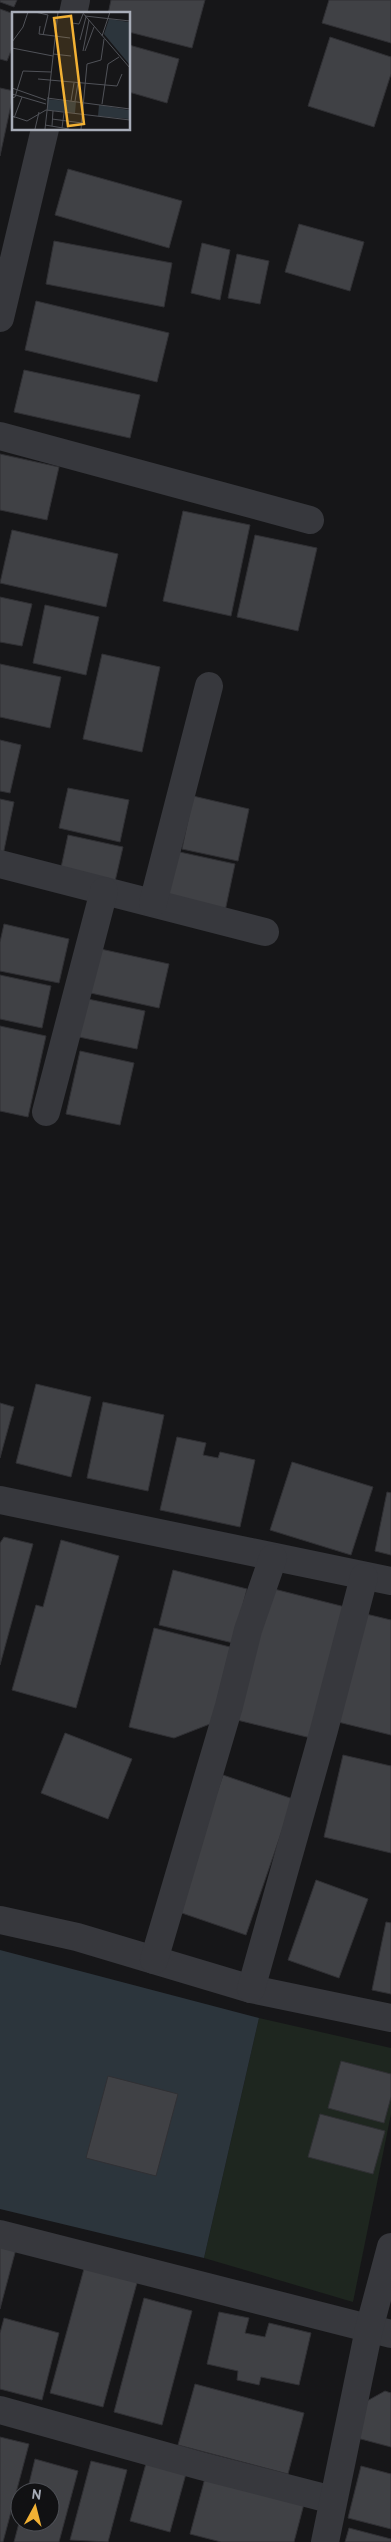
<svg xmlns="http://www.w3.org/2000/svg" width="391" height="2542" font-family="Overpass,sans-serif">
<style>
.green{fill:#1e261f}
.water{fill:#2c353c}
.building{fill:#404145;stroke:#303034}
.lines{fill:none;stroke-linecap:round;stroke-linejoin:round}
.minor{stroke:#37383d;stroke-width:28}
.inset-road{fill:none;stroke:#505258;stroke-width:1}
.view{fill:#f2b134;fill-opacity:0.15;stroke:#f2b134;stroke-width:2.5}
.inset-edge{fill:none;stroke:#a8adb8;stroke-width:2.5}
</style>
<rect width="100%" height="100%" fill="#161618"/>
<polygon class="green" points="259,2018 391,2048 391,2114 353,2302 204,2258"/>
<polygon class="water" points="0,1950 259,2018 204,2258 0,2209"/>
<g class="building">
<polygon points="0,0 17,0 14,7 0,2"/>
<polygon points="111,0 205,0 192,48 129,32 129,14 108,14"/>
<polygon points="329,0 391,0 391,43 322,23"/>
<polygon points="0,9 14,14 14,43 7,61 0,59"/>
<polygon points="330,37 391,57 391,74 374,127 308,106"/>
<polygon points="129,45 179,59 167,103 129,92"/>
<polygon points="0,88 14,91 0,156"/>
<polygon points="68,169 182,201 169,248 55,215"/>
<polygon points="299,224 364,242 350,291 285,272"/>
<polygon points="54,241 172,263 164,307 46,284"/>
<polygon points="202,243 230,250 220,300 191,293"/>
<polygon points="237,254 269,261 260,304 228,298"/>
<polygon points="36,301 169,333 157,382 25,350"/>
<polygon points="24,370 140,395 130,438 14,412"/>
<polygon points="0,454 59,467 47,520 0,510"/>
<polygon points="183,511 250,525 231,616 163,601"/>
<polygon points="12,530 118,554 106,607 0,583"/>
<polygon points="255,535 317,548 298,631 237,617"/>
<polygon points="0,597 32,604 22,646 0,642"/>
<polygon points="45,605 99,617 86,675 33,663"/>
<polygon points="102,654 160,667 142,752 83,739"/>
<polygon points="0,664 61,677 50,728 0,717"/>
<polygon points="0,740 21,745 10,793 0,791"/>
<polygon points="68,788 129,800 120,842 59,828"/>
<polygon points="193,796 249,809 238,861 182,849"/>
<polygon points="0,799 14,802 3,855 0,854"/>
<polygon points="68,835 123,847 113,890 59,877"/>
<polygon points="175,851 235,864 224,916 163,903"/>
<polygon points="4,924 69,939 59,983 0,971 0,942"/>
<polygon points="96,948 169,964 159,1008 86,992"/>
<polygon points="0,975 51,986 42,1028 0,1019"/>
<polygon points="88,999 145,1011 137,1049 79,1037"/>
<polygon points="0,1026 46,1036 28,1117 0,1111"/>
<polygon points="80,1051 134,1063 120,1125 66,1114"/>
<polygon points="36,1384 91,1397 71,1477 16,1463"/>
<polygon points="103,1402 164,1415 148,1491 87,1478"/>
<polygon points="0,1403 14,1407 0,1458"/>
<polygon points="177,1437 206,1443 203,1455 218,1458 220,1452 255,1460 240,1527 160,1510"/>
<polygon points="292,1462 373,1487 351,1555 270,1530"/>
<polygon points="387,1492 391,1493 391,1555 375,1551"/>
<polygon points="4,1537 33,1544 0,1665 0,1543"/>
<polygon points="61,1540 119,1556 76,1708 12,1690 36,1605 43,1607"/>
<polygon points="173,1570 247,1589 233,1643 159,1625"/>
<polygon points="270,1588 349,1608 315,1739 237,1720"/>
<polygon points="366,1614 391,1620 391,1735 338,1722"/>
<polygon points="154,1628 234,1648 215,1722 174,1738 129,1727"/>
<polygon points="65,1733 132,1759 108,1819 41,1793"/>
<polygon points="343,1755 391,1766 391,1853 324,1837"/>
<polygon points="223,1775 293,1799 246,1935 176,1911"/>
<polygon points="316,1880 368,1899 339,1978 288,1960"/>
<polygon points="386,1922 391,1923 391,1994 372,1990"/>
<polygon points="341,2061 391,2074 391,2097 384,2123 328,2108"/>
<polygon points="108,2076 178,2094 156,2176 86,2158"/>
<polygon points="320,2114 385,2131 373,2174 308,2157"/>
<polygon points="0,2245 16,2249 0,2309"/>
<polygon points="85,2265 138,2279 103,2407 50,2393"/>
<polygon points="144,2298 192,2311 162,2425 114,2412"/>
<polygon points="219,2312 249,2318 245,2333 265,2337 269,2323 311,2333 299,2385 261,2377 259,2385 237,2380 238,2371 207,2364"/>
<polygon points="4,2318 59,2333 42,2400 0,2389 0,2333"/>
<polygon points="195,2384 304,2413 288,2474 178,2445"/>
<polygon points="385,2391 391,2393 391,2447 357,2438 367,2401"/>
<polygon points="0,2437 29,2444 3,2542 0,2542"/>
<polygon points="35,2459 78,2471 59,2542 14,2542 20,2519 20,2522 50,2522 50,2492 27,2492"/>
<polygon points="147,2460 187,2470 170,2532 130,2521"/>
<polygon points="91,2461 127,2470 108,2542 70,2540"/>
<polygon points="361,2466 391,2474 391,2529 348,2518"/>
<polygon points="205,2478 304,2504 294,2542 221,2542 190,2534"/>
<polygon points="349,2528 391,2539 391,2542 345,2542"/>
</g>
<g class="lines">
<g class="minor">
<polyline points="73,14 76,0"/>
<polyline points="0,318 45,129"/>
<polyline points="0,436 310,520"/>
<polyline points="0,864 265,932"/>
<polyline points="153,903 209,686"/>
<polyline points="46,1112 104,891"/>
<polyline points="0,1500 391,1581"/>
<polyline points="0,1920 77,1937 251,1989 391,2018"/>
<polyline points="154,1960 229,1706 248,1630 273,1558"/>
<polyline points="251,1989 324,1730 364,1577"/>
<polyline points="0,2234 391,2334"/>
<polyline points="0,2410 201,2466 333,2500"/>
<polyline points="325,2542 369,2329 391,2247"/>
</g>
</g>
<g transform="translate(12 12)">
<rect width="118" height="118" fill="#161618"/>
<path d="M97 7 117 10V52L92 22ZM35 87 64 90 63 101 35 98ZM87 93 117 98V107L86 104Z" fill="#2c353c"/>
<path class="inset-road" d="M23 0 36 3 31 23M70 0 118 56M73 4 118 9M60 11 67 12 71 2M28 14 27 22 58 26M90 24 98 0M68 28 74 5M0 30 11 15 16 0M0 36 41 44M71 39 77 8M73 39 82 15M41 42 59 44M26 67 105 74 110 62M0 76 34 88M0 82 34 92M0 86 3 85 11 59 39 60M35 86 118 97M59 89 62 71M63 89 66 71M90 92 96 52 107 45M0 104 15 109 34 98 118 108M2 106 10 85M40 107 70 111M33 113 57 117M40 114 41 99M50 116 52 101M23 117 27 100M33 117 46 0M69 117 75 52 89 48 92 27"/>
<path class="view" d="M59 4 72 112 56 114 42 6Z"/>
<rect width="118" height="118" class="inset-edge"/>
</g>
<g transform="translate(35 2507) rotate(7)"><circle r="24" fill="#111113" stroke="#4d4f55"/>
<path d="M0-4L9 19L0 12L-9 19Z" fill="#f2b134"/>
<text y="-8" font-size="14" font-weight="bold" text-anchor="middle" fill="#a8adb8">N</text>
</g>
</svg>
